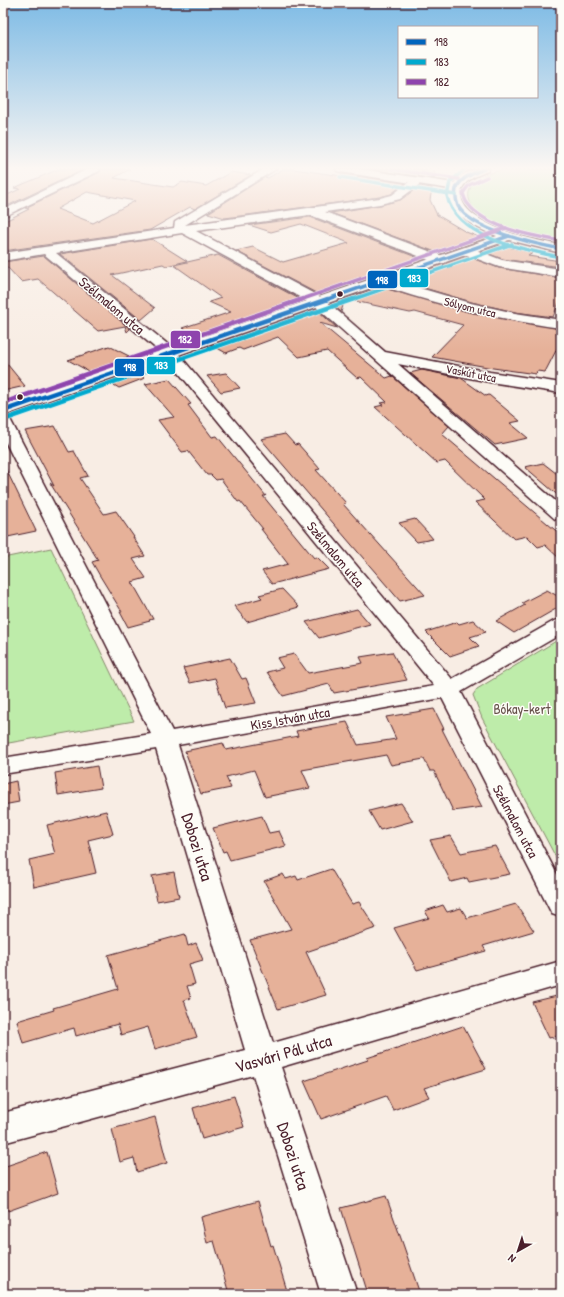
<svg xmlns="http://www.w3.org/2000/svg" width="564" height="1297" font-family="'Patrick Hand',sans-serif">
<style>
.green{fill:#beecaa;stroke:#84866a}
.building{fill:#e6b199;stroke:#4a1f2b;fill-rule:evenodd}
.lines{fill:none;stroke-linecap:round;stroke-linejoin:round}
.street-casing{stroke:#4a1f2b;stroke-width:3}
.secondary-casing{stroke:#4a1f2b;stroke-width:3}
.street{fill:#fdfcf7;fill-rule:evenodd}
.secondary{fill:#fdfcf7;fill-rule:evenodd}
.bus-1-far1-casing{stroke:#fdfcf7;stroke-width:5}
.bus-1-casing{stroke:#fdfcf7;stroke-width:6}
.bus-2-far1-casing{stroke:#fdfcf7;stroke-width:5}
.bus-2-casing{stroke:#fdfcf7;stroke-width:6}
.bus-3-far1-casing{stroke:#fdfcf7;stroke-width:5}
.bus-3-casing{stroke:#fdfcf7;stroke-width:6}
.bus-1-far1{stroke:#0065bd;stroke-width:3.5}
.bus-1{stroke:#0065bd;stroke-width:4.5}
.bus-2-far1{stroke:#00a9ce;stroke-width:3.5}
.bus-2{stroke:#00a9ce;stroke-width:4.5}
.bus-3-far1{stroke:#8e44ad;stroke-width:3.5}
.bus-3{stroke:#8e44ad;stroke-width:4.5}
.bus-dot{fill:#4a1f2b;stroke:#fdfcf7;stroke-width:1.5}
.labels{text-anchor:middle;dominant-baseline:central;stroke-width:3;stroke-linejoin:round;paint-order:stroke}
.far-street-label{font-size:12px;fill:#4a1f2b;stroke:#fdfcf7}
.street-label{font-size:14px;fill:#4a1f2b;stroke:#fdfcf7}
.park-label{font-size:14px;fill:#67524b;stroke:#fdfcf7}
.near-street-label{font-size:17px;fill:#4a1f2b;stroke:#fdfcf7}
.line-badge{stroke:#fdfcf7;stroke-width:1.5}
.badge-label{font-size:11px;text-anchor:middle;font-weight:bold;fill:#fff}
</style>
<rect width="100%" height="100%" fill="#f8ede4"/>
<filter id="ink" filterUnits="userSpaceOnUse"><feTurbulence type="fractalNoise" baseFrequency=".025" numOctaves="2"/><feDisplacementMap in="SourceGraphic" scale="8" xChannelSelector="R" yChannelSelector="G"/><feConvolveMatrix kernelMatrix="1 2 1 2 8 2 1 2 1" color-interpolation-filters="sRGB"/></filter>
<g filter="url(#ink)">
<g class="green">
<path d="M504 169H561V243C541 239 463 222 469 192 472 178 492 172 504 169Z"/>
<polygon points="51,548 134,721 3,744 3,558"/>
<polygon points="561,638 561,867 482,718 473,695 477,689"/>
</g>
<g class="building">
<polygon points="59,169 85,169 9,205 3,204 3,197 20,189 14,188"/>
<path d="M101 169H130L114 178 173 187 182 182 206 186 231 172 251 175 195 209 190 207 150 230 3 251V222L29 209 25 208 100 172ZM87 192 135 201 93 223 57 209Z"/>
<polygon points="283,169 294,169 342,176 342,174 405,183 391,194 380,197 225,218 208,213 265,177 268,178"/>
<polygon points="368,169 419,169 435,171 434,179"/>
<polygon points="420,186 432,188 430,200 437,215 466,232 484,239 441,254 331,213 380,205 400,200"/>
<polygon points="310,217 424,260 320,295 236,251 253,247 283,262 349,243 301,224 271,232 249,225"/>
<polygon points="152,239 187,261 166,266 163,264 112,275 155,308 141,320 60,254"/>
<polygon points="500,245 533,253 528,256 561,261 561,267 502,259 482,251"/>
<polygon points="218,255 303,301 198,337 182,328 231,312 209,302 221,298 174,265"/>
<polygon points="44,256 130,329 127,332 125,326 98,331 38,279 21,282 8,268 3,269 3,262"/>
<polygon points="466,256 499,268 561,278 561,298 553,317 515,312 471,302 398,280"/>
<polygon points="380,287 468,312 561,329 561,341 545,372 537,371 536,374 493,368 432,357 463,325 415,312 410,313 345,299 341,312 331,303"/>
<polygon points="316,309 337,328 320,323 386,378 392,376 449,426 442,434 561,535 561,560 545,545 538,547 527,536 514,539 475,502 485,500 445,461 437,463 375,407 383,405 380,403 387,402 361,377 357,378 327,351 299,357 278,337 243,350 239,348 226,353 212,345"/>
<polygon points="109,346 129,356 114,362 118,364 92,373 68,360"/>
<polygon points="3,359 25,386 3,391"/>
<polygon points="422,370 461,378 486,396 489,395 520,421 510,423 528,438 495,445 410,373"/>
<polygon points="134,372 145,378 119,388 107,381"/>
<polygon points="226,373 240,388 221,392 207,376"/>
<polygon points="169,379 191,404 188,405 212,437 217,436 266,496 263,496 314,558 317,557 329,569 272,584 262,571 288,564 261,529 263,529 240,501 238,502 221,479 216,480 211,475 207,475 188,451 182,452 158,420 174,417 145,384"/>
<polygon points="55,426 69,452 74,451 88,476 80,478 104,514 116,511 134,537 133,537 145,556 133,559 146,578 132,582 153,619 149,620 150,621 128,627 120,612 122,612 100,576 92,562 98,560 50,483 54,486 25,431"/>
<polygon points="285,434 295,445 298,444 320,469 316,470 346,503 343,504 425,595 400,601 261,439"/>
<polygon points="3,463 36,531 3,538"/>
<polygon points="543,463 561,477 561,498 525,467"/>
<polygon points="415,519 428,533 433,539 417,542 399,523"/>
<polygon points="282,589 299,607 247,622 234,606 262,598 259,595"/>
<polygon points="547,590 561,598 561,606 514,633 496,621 525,605 522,603"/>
<polygon points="357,609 370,624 319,638 306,622"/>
<polygon points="473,620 486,632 470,637 479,646 450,656 426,632 457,622 459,624"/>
<polygon points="392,652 407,680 334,693 329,684 283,696 267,672 283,668 277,658 294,654 308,673 363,663 360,657"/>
<polygon points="230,658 242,679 246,678 256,703 225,708 215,678 190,683 183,668"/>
<polygon points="434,709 444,729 442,729 482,807 453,811 434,771 430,771 424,759 391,765 386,755 302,770 310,788 265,797 254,770 226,777 231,788 201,794 185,751 223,743 226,750 298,736 296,731 347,722 358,745 396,739 386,717"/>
<polygon points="97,766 101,788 58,795 55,773"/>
<polygon points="16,781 19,802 3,805 3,784"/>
<polygon points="401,803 413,821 380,830 369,811"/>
<polygon points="106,811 113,834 88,840 96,873 34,887 29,860 55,854 47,825"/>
<polygon points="262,816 269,833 279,831 286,846 230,860 226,851 223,852 213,828"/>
<polygon points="451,836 461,853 495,846 510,874 469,882 467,878 451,882 430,840"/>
<polygon points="331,869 352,904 359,902 376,928 306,952 326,995 278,1009 250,940 291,929 264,881 283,874 286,879 296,876 298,880"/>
<polygon points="174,872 179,897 157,901 152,876"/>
<polygon points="516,904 534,931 483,946 486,951 417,970 394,928 429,918 425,911 443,905 447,912 461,908 467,918"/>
<polygon points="185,934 188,946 196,943 203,960 189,964 195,984 187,986 191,998 184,1000 197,1037 155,1049 148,1027 121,1035 118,1024 76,1036 74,1028 23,1043 17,1021 54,1010 53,1008 118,989 108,955"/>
<polygon points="561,995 561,1035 549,1038 532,1002"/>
<polygon points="463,1026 486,1069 424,1088 429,1097 393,1110 386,1096 321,1119 304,1081 368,1060 367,1058"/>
<polygon points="234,1096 244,1127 202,1139 193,1108"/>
<polygon points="155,1117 167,1163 137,1172 134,1158 120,1162 112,1129"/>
<polygon points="47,1152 58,1193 8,1211 3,1187 3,1167"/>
<polygon points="386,1196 404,1247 420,1294 368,1294 341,1208"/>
<polygon points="258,1201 271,1246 273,1245 288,1294 229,1294 214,1241 207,1243 201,1217"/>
</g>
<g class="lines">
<g class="street-casing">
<g id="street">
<polygon points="88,169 100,169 99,171 3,217 3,210"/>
<polygon points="264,169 276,169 185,225 380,198 392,195 413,179 421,179 422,181 421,183 400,199 380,204 325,212 445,257 447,260 445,263 437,263 310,215 196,231 324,299 385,352 490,372 561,383 561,393 490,382 398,364 561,506 561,520 555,519 314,305 182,233 56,253 176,351 452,679 554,621 561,619 561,634 461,692 561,882 561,917 552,914 442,698 178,745 273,1043 561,961 561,985 281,1067 357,1294 321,1294 253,1075 3,1143 3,1113 245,1050 156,749 3,774 3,758 151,734 3,437 3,416 9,418 11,421 172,731 434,686 166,357 44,254 3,261 3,253 174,228 175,222"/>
<polygon points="468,247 502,260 561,269 561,277 499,267 464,254 462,251 464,248"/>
<path d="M382 277 471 303 515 313 561 320V328C498 319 437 305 377 284L376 281 377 278Z"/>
</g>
</g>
<g class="secondary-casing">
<path id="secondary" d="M336 169H360L454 183C463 171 475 169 489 169L488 171C478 175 461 181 461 194 461 225 537 241 561 245V253L509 240 3 416V405L497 236C479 229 444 214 450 189L341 172 337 171Z"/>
</g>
<use href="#street" class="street"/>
<use href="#secondary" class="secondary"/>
<g class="bus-1-far1-casing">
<g id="bus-1-far1">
<path d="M484 169C473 173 452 181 456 197 456 199 457 203 458 206 471 230 535 244 561 249"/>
<polyline points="325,300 509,236"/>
</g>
</g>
<g class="bus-1-casing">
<polyline id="bus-1" points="3,411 328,299"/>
</g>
<g class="bus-2-far1-casing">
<g id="bus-2-far1">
<path d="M465 169 450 182 447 196C456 238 525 250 560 257"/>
<polyline points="340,177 456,195"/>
<polyline points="351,300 512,244"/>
</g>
</g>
<g class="bus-2-casing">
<polyline id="bus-2" points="6,419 354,299"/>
</g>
<g class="bus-3-far1-casing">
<g id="bus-3-far1">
<polyline points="391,169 458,179"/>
<path d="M487 177 469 185 463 193C464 197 465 201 468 204 486 228 533 236 561 241"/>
<polyline points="300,300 506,228"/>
</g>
</g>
<g class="bus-3-casing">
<polyline id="bus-3" points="3,403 303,299"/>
</g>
<use href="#bus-1-far1" class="bus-1-far1"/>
<use href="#bus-1" class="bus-1"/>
<use href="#bus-2-far1" class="bus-2-far1"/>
<use href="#bus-2" class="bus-2"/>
<use href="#bus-3-far1" class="bus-3-far1"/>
<use href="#bus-3" class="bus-3"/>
</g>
</g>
<linearGradient id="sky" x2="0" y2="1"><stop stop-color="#7ebbe5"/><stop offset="0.48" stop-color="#fcf7f3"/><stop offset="1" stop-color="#fcf7f3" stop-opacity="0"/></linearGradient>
<rect width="564" height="350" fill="url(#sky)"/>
<g class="bus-dot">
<circle cx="340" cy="294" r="3.5"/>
<circle cx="20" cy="397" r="3.5"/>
</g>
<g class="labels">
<g class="far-street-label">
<text transform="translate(470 307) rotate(14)">Sólyom utca</text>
<text transform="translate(471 373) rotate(11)">Vaskút utca</text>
</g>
<g class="street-label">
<text transform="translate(112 305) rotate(40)">Szélmalom utca</text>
<text transform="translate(336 554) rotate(50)">Szélmalom utca</text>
<text transform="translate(290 718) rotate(-10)">Kiss István utca</text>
<text transform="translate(516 821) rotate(62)">Szélmalom utca</text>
</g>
<g class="park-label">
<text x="522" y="708">Bókay-kert</text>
</g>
<g class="near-street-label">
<text transform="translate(198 847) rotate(73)">Dobozi utca</text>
<text transform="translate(283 1053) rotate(-16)">Vasvári Pál utca</text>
<text transform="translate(294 1156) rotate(72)">Dobozi utca</text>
</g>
</g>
<g class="line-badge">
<rect x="399" y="268" width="30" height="20" rx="4" fill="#00a9ce"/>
<rect x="367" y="270" width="31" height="19" rx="4" fill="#0065bd"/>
<rect x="170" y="330" width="31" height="19" rx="4" fill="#8e44ad"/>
<rect x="146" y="356" width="30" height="19" rx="4" fill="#00a9ce"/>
<rect x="114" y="358" width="31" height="19" rx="4" fill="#0065bd"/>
</g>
<g class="badge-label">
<text x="414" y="282">183</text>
<text x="382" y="284">198</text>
<text x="185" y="343">182</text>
<text x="161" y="369">183</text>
<text x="130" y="371">198</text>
</g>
<rect width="564" height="1297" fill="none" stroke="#fdfcf7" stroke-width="16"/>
<rect x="8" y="8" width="548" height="1281" fill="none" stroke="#4a1f2b" stroke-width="1.5" filter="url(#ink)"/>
<rect x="398" y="26" width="140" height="72" fill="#fdfcf7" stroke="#b5a4a5"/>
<rect x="406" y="39" width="20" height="6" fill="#0065bd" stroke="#b5a4a5"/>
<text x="434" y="46" font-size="12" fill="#4a1f2b">198</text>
<rect x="406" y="59" width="20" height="6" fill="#00a9ce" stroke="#b5a4a5"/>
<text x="434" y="66" font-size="12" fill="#4a1f2b">183</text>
<rect x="406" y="79" width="20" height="6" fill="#8e44ad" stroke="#b5a4a5"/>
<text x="434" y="86" font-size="12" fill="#4a1f2b">182</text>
<g transform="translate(518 1251) rotate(219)" stroke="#fdfcf7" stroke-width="3" paint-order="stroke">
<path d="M0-3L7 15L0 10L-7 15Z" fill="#4a1f2b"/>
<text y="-6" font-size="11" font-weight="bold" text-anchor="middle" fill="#4a1f2b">N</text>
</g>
</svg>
